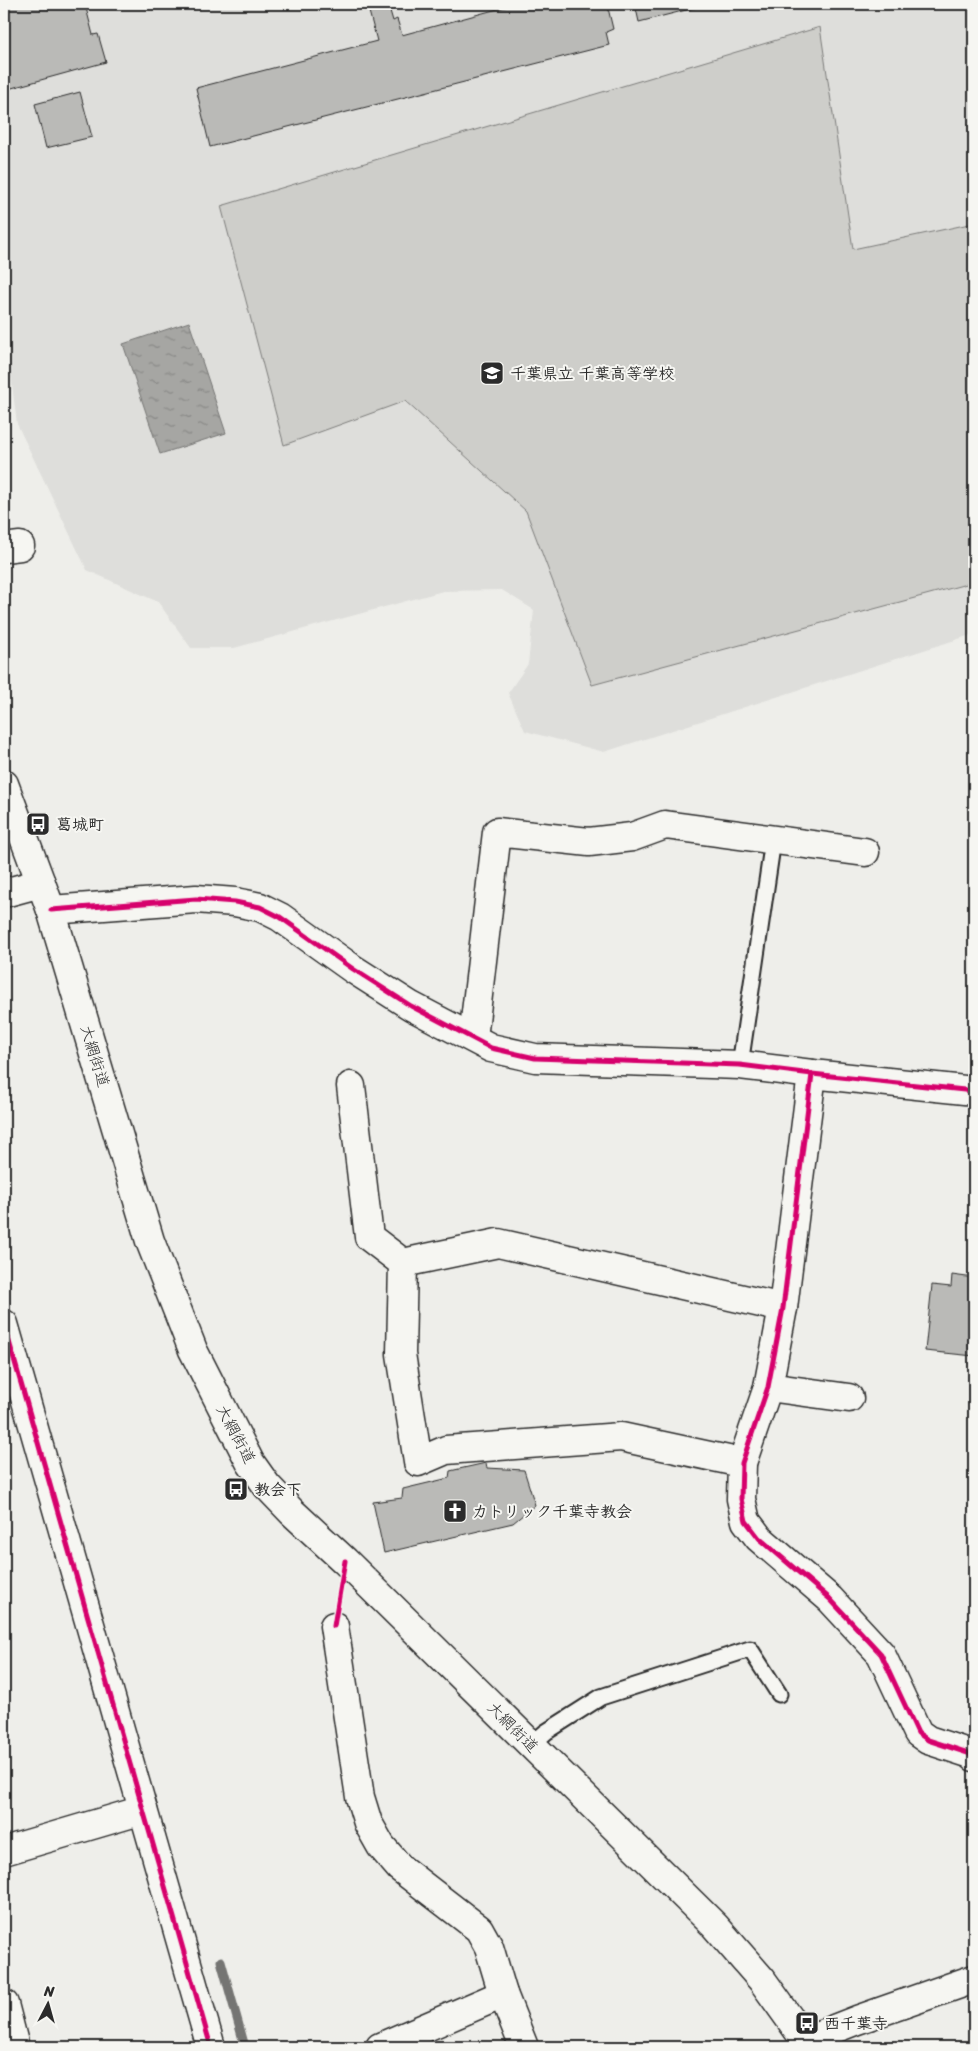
<svg xmlns="http://www.w3.org/2000/svg" width="978" height="2051" font-family="Sriracha,'Klee One',sans-serif">
<style>
.built{fill:#dededb}
.garden{fill:#cececa;stroke:#7c7c7a}
.water{fill:url(#water-ripples);stroke:#757573}
.lines{fill:none;stroke-linecap:round;stroke-linejoin:round}
.stream{stroke:#757573;stroke-width:9}
.building{fill:#babab7;stroke:#2b2b2b}
.lane-casing{stroke:#2b2b2b;stroke-width:19}
.street-casing{stroke:#2b2b2b;stroke-width:31}
.secondary-casing{stroke:#2b2b2b;stroke-width:31}
.primary-casing{stroke:#2b2b2b;stroke-width:31}
.lane{stroke:#f6f6f2;stroke-width:15}
.street{stroke:#f6f6f2;stroke-width:28}
.secondary{stroke:#f6f6f2;stroke-width:28}
.primary{stroke:#f6f6f2;stroke-width:28}
.cycleway-casing{stroke:#f6f6f2;stroke-width:8}
.cycleway{stroke:#d6006c;stroke-width:5}
.labels{text-anchor:middle;dominant-baseline:central;stroke-width:4;stroke-linejoin:round;paint-order:stroke}
.poi-label{font-size:16px;font-weight:bold;fill:#2b2b2b;stroke:#f6f6f2;text-anchor:start}
.street-label{font-size:16px;fill:#2b2b2b;stroke:#f6f6f2}
</style>
<defs>
<pattern id="water-ripples" width="26" height="14" patternUnits="userSpaceOnUse" patternTransform="scale(1.25)"><rect width="26" height="14" fill="#a6a6a3"/><path d="M2 4q2-2 4 0t4 0M15 11q2-2 4 0t4 0" fill="none" stroke="#878785"/></pattern>
</defs>
<rect width="100%" height="100%" fill="#eeeeea"/>
<filter id="ink" filterUnits="userSpaceOnUse"><feTurbulence type="fractalNoise" baseFrequency=".02" numOctaves="2"/><feDisplacementMap in="SourceGraphic" scale="10" xChannelSelector="R" yChannelSelector="G"/><feConvolveMatrix kernelMatrix="1 2 1 2 8 2 1 2 1" color-interpolation-filters="sRGB"/></filter>
<g filter="url(#ink)">
<polygon class="built" points="4,4 974,4 974,634 604,752 525,731 508,693 528,664 534,610 502,590 443,591 234,648 191,648 158,602 87,570 17,424 4,321"/>
<polygon class="garden" points="820,27 853,249 974,223 974,582 592,685 526,511 405,401 284,445 221,206"/>
<polygon class="water" points="189,322 226,433 160,454 123,344"/>
<g class="lines">
<polyline class="stream" points="221,1961 245,2047"/>
</g>
<g class="building">
<polygon points="4,4 85,4 93,35 98,34 106,62 8,89 4,73"/>
<polygon points="367,4 388,4 393,21 397,19 402,35 516,4 607,4 613,29 606,32 609,45 210,147 196,88 377,41"/>
<polygon points="635,4 710,4 639,22"/>
<polygon points="80,92 92,137 46,148 35,104"/>
<polygon points="952,1275 974,1278 974,1356 925,1351 932,1285 951,1287"/>
<polygon points="486,1463 487,1468 524,1470 535,1505 513,1523 384,1553 373,1502 402,1498 403,1489 449,1478 450,1471"/>
</g>
<g class="lines">
<g class="lane-casing">
<g id="lane">
<polyline points="740,1065 773,840"/>
<polyline points="531,1745 546,1732 601,1697 750,1649 779,1694"/>
</g>
</g>
<g class="street-casing">
<g id="street">
<polyline points="4,548 20,546"/>
<polyline points="4,893 41,883"/>
<polyline points="51,910 196,899 235,902 260,907 280,917 353,969 411,1006 491,1048 535,1058 740,1065 812,1074 974,1091"/>
<polyline points="473,1038 497,832 589,842 632,837 665,825 865,852"/>
<polyline points="812,1074 783,1308 768,1387 742,1463 741,1499 746,1521 759,1538 830,1599 881,1654 918,1733 928,1740 971,1754 974,1757"/>
<polyline points="351,1086 369,1237 403,1263 401,1354 418,1462 446,1450 621,1437 742,1463"/>
<polyline points="403,1263 498,1243 783,1308"/>
<polyline points="768,1387 849,1398"/>
<polyline points="334,1626 360,1797 368,1823 381,1846 400,1868 479,1929 489,1947 503,1994 524,2047"/>
<polyline points="4,1851 143,1810"/>
<polyline points="4,2004 15,2047"/>
<polyline points="806,2040 857,2020 974,1979"/>
<polyline points="380,2047 503,1994"/>
</g>
</g>
<g class="secondary-casing">
<polyline id="secondary" points="4,1324 211,2047"/>
</g>
<g class="primary-casing">
<polyline id="primary" points="4,784 51,910 150,1241 193,1350 250,1462 267,1486 292,1512 345,1561 715,1926 762,1980 810,2047"/>
</g>
<use href="#lane" class="lane"/>
<use href="#street" class="street"/>
<use href="#secondary" class="secondary"/>
<use href="#primary" class="primary"/>
<g class="cycleway-casing">
<g id="cycleway">
<polyline points="51,910 196,899 235,902 260,907 280,917 353,969 411,1006 491,1048 535,1058 740,1065 812,1074 974,1091"/>
<polyline points="812,1074 783,1308 768,1387 742,1463 741,1499 746,1521 759,1538 830,1599 881,1654 918,1733 928,1740 971,1754 974,1757"/>
<polyline points="4,1324 211,2047"/>
<polyline points="334,1626 345,1561"/>
</g>
</g>
<use href="#cycleway" class="cycleway"/>
</g>
</g>
<defs>
<g id="school-square" transform="scale(1.25)"><rect x="-9" y="-9" width="18" height="18" rx="4" fill="#2b2b2b" stroke="#f6f6f2"/><path d="M0-5L7-2L0 1L-7-2ZM-4 1L0 2.5L4 1V4Q0 6-4 4Z" fill="#fff"/></g>
<g id="bus-square" transform="scale(1.25)"><rect x="-9" y="-9" width="18" height="18" rx="4" fill="#2b2b2b" stroke="#f6f6f2"/><path d="M-5-6H5V4H4V6H2V4H-2V6H-4V4H-5ZM-3.5-4V0h7V-4ZM-3.5 1.2v1.5H-2V1.2ZM2 1.2v1.5H3.5V1.2Z" fill="#fff"/></g>
<g id="church-square" transform="scale(1.25)"><rect x="-9" y="-9" width="18" height="18" rx="4" fill="#2b2b2b" stroke="#f6f6f2"/><path d="M-1.2-6h2.4v3.5h3.3v2.4h-3.3V6h-2.4V-.1h-3.3v-2.4h3.3Z" fill="#fff"/></g>
</defs>
<g fill-rule="evenodd">
<use href="#school-square" x="492" y="373"/>
<use href="#bus-square" x="38" y="824"/>
<use href="#bus-square" x="236" y="1489"/>
<use href="#church-square" x="455" y="1511"/>
<use href="#bus-square" x="807" y="2023"/>
</g>
<g class="labels">
<g class="poi-label">
<text x="510" y="373">千葉県立 千葉高等学校</text>
<text x="56" y="824">葛城町</text>
<text x="254" y="1489">教会下</text>
<text x="472" y="1511">カトリック千葉寺教会</text>
<text x="824" y="2023">西千葉寺</text>
</g>
<g class="street-label">
<text transform="translate(95 1056) rotate(73)">大網街道</text>
<text transform="translate(236 1434) rotate(62)">大網街道</text>
<text transform="translate(513 1727) rotate(45)">大網街道</text>
</g>
</g>
<rect width="978" height="2051" fill="none" stroke="#f6f6f2" stroke-width="20"/>
<rect x="10" y="10" width="958" height="2031" fill="none" stroke="#2b2b2b" stroke-width="2" filter="url(#ink)"/>
<g transform="translate(48 2004) rotate(6)" stroke="#f6f6f2" stroke-width="4" paint-order="stroke">
<path d="M0-4L9 19L0 12L-9 19Z" fill="#2b2b2b"/>
<text y="-8" font-size="14" font-weight="bold" text-anchor="middle" fill="#2b2b2b">N</text>
</g>
</svg>
